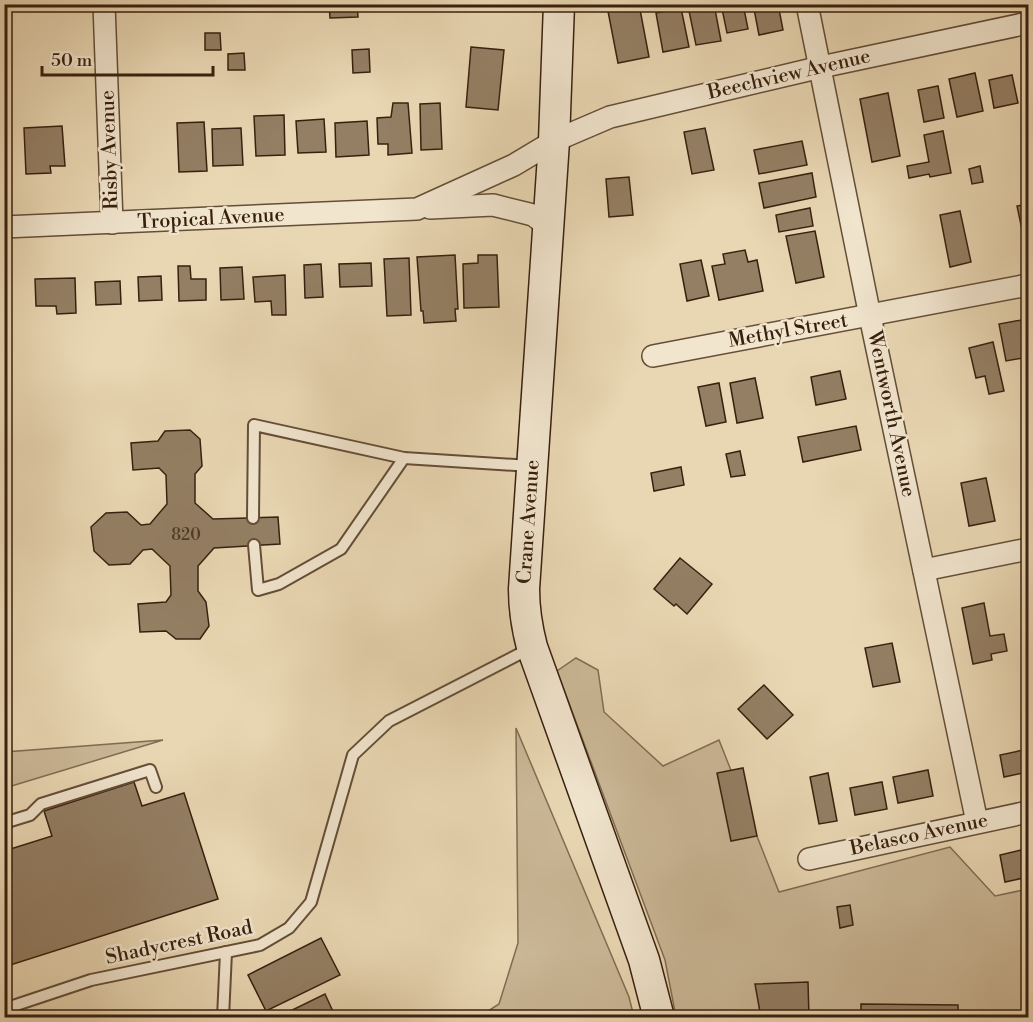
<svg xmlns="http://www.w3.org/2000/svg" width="1033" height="1022" font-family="'Libre Bodoni',serif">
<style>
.green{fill:#cbb897;stroke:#826c53;stroke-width:1.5}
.building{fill:#947f64;stroke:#38200f;stroke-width:1.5}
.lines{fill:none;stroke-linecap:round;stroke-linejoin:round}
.lane-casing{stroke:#644e38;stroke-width:14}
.street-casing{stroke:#644e38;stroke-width:24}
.secondary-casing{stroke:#38200f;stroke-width:33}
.lane{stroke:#f1e5ce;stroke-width:10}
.street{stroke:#f1e5ce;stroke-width:21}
.secondary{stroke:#f1e5ce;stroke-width:30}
.labels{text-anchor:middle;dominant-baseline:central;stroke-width:5;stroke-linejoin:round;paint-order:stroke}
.number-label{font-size:16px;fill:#4f3824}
.street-label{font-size:20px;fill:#38200f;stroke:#f1e5ce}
</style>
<rect width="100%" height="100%" fill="#e9d7b3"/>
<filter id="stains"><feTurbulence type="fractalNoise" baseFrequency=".00333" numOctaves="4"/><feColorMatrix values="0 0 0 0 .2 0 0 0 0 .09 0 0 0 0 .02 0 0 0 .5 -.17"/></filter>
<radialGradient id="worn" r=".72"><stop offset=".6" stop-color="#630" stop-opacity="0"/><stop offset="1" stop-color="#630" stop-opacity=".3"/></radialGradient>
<g class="green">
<polygon points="576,658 598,670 604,712 663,766 719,740 779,892 950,847 995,896 1028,889 1028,1017 676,1017 665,960 557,671"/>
<polygon points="516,728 629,997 634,1017 479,1017 499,1004 518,943"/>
<polygon points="163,740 5,788 5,752"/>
</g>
<g class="building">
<polygon points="329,4 357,4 358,17 330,18"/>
<polygon points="615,4 639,4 649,57 618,63 607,6"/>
<polygon points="698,4 714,4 721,41 696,45 688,6"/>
<polygon points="721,4 743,4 748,29 727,33"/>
<polygon points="753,4 778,4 783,30 759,35"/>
<polygon points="681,8 689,47 663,52 656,13"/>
<polygon points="205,33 220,33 221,50 205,50"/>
<polygon points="471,47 504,50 498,110 466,107"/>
<polygon points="369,49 370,72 353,73 352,50"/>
<polygon points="244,53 245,70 228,70 228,54"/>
<polygon points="975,73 983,111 957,117 949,79"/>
<polygon points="1012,75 1018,103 994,108 989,80"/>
<polygon points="938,86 944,118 924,122 918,90"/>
<polygon points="888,93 900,156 872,162 860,99"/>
<polygon points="393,103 408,103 412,153 388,155 388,144 378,144 377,118 391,117"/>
<polygon points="440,103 442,149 421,150 420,104"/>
<polygon points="284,115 285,155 256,156 254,116"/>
<polygon points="324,119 326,152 298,153 296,121"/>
<polygon points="367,121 369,155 336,157 335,123"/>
<polygon points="204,122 207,171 179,172 177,123"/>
<polygon points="62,126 65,166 50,166 51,173 26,174 24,128"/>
<polygon points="241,128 243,165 213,166 212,129"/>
<polygon points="705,128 714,170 692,174 684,132"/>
<polygon points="943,131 951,173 930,177 929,174 909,178 907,166 929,162 924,135"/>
<polygon points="802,141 807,165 759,174 754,150"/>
<polygon points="980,166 983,182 972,184 969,169"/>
<polygon points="812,173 816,197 764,208 759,183"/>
<polygon points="629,177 633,215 609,217 606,179"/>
<polygon points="1028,204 1028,238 1024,239 1017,206"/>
<polygon points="810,208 813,226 779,232 776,215"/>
<polygon points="960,211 971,262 950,267 940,215"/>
<polygon points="815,231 824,277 796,283 786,236"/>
<polygon points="745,250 748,262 757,260 763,291 719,300 712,266 725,264 723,254"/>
<polygon points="455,255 458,309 455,309 456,321 424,323 423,311 421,311 417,257"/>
<polygon points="478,255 497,255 499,307 464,308 463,264 478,263"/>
<polygon points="409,258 411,315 387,316 384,259"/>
<polygon points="701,260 709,296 687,301 680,264"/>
<polygon points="371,263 372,286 340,287 339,264"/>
<polygon points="321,264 323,297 305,298 304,265"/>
<polygon points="178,266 190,266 191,279 206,279 206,300 179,301"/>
<polygon points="242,267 244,299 221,300 220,268"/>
<polygon points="285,275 286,315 272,315 271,301 255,302 253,277"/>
<polygon points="161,276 162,300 139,301 138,277"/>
<polygon points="75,278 76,313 57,314 56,306 36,306 35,279"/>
<polygon points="120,281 121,304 96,305 95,282"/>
<polygon points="1021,320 1028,357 1006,361 999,324"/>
<polygon points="993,342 1004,391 989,394 985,376 976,378 969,348"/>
<polygon points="840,371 846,399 816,405 811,377"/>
<polygon points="755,378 763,418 737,423 730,383"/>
<polygon points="719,383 726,422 706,426 698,387"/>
<polygon points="856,426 861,450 803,462 798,437"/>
<polygon points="190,430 200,439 202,466 195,474 195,503 213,519 278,517 280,544 214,548 198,566 198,591 206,602 209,626 200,639 176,639 166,631 140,632 138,604 166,602 171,595 170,566 152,549 143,550 130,564 109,565 94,551 91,527 106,513 127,512 141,525 150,524 167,504 166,475 159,468 133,470 131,443 158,441 165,431"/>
<polygon points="740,451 745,475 731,477 726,454"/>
<polygon points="681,467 684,485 654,491 651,473"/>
<polygon points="986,478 995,521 969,526 961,483"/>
<polygon points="680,558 712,584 687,614 676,604 674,606 654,589"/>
<polygon points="984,603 990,636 1004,634 1007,651 991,654 992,660 973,664 962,608"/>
<polygon points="892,643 900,682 873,687 865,648"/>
<polygon points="764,685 793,715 767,739 738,709"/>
<polygon points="1028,749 1028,772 1004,777 1000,755"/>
<polygon points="743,768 757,836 731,841 717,773"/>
<polygon points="928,770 933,796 898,803 893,777"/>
<polygon points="828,773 837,821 819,824 810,777"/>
<polygon points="134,782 142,806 184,793 218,899 4,967 4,851 52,836 44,811"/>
<polygon points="882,782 887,809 855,815 850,788"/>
<polygon points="1025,849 1028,869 1028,877 1005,882 1000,855"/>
<polygon points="850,905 853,925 840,928 837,907"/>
<polygon points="321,938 340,975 266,1011 248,975"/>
<polygon points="808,982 809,1018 761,1018 755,984"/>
<polygon points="325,994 336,1018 276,1018"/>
<polygon points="861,1004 958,1005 958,1018 861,1018"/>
</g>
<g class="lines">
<g class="lane-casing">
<g id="lane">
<polyline points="253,518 254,425 404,458 530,466"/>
<polyline points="254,545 258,590 279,584 341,549 404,458"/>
<polyline points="4,823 30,815 41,804 150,770 156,787"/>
<polyline points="4,1009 91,980 260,945 289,928 311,902 353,755 389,721 531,648"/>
<polyline points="223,1018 226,952"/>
</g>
</g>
<g class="street-casing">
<g id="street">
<polyline points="104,4 112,223"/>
<polyline points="807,4 870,316 977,822"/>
<polyline points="430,208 493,205 533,215 549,227"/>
<polyline points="4,227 417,209 514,165 554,141 610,117 821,67 1028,23"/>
<polyline points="653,356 1028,285"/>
<polyline points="924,570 1028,549"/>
<polyline points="809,859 1028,812"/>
</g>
</g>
<g class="secondary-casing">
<path id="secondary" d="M559 4 554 141 524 589C524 609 527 628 532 647L644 960 659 1018"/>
</g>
<use href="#lane" class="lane"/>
<use href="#street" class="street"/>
<use href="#secondary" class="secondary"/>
</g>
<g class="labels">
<g class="number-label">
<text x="186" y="535">820</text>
</g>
<g class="street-label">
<text transform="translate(789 75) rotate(-13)">Beechview Avenue</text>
<text transform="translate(110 150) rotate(-92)">Risby Avenue</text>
<text transform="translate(211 219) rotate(-3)">Tropical Avenue</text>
<text transform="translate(788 331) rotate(-10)">Methyl Street</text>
<text transform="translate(891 414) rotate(78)">Wentworth Avenue</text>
<text transform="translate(529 522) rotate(-86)">Crane Avenue</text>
<text transform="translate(919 835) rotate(-12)">Belasco Avenue</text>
<text transform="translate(179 943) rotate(-12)">Shadycrest Road</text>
</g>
</g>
<rect width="1033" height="1022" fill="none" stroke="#e9d7b3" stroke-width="24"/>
<rect x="6" y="6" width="1021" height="1010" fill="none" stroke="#38200f" stroke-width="3"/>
<rect x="12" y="12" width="1009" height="998" fill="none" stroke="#38200f" stroke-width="1.5"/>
<path d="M42 66v9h171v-9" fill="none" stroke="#38200f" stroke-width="3"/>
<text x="51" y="66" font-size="18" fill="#38200f" stroke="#f1e5ce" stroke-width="4.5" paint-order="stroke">50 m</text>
<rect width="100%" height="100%" filter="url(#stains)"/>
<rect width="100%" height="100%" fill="url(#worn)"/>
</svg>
